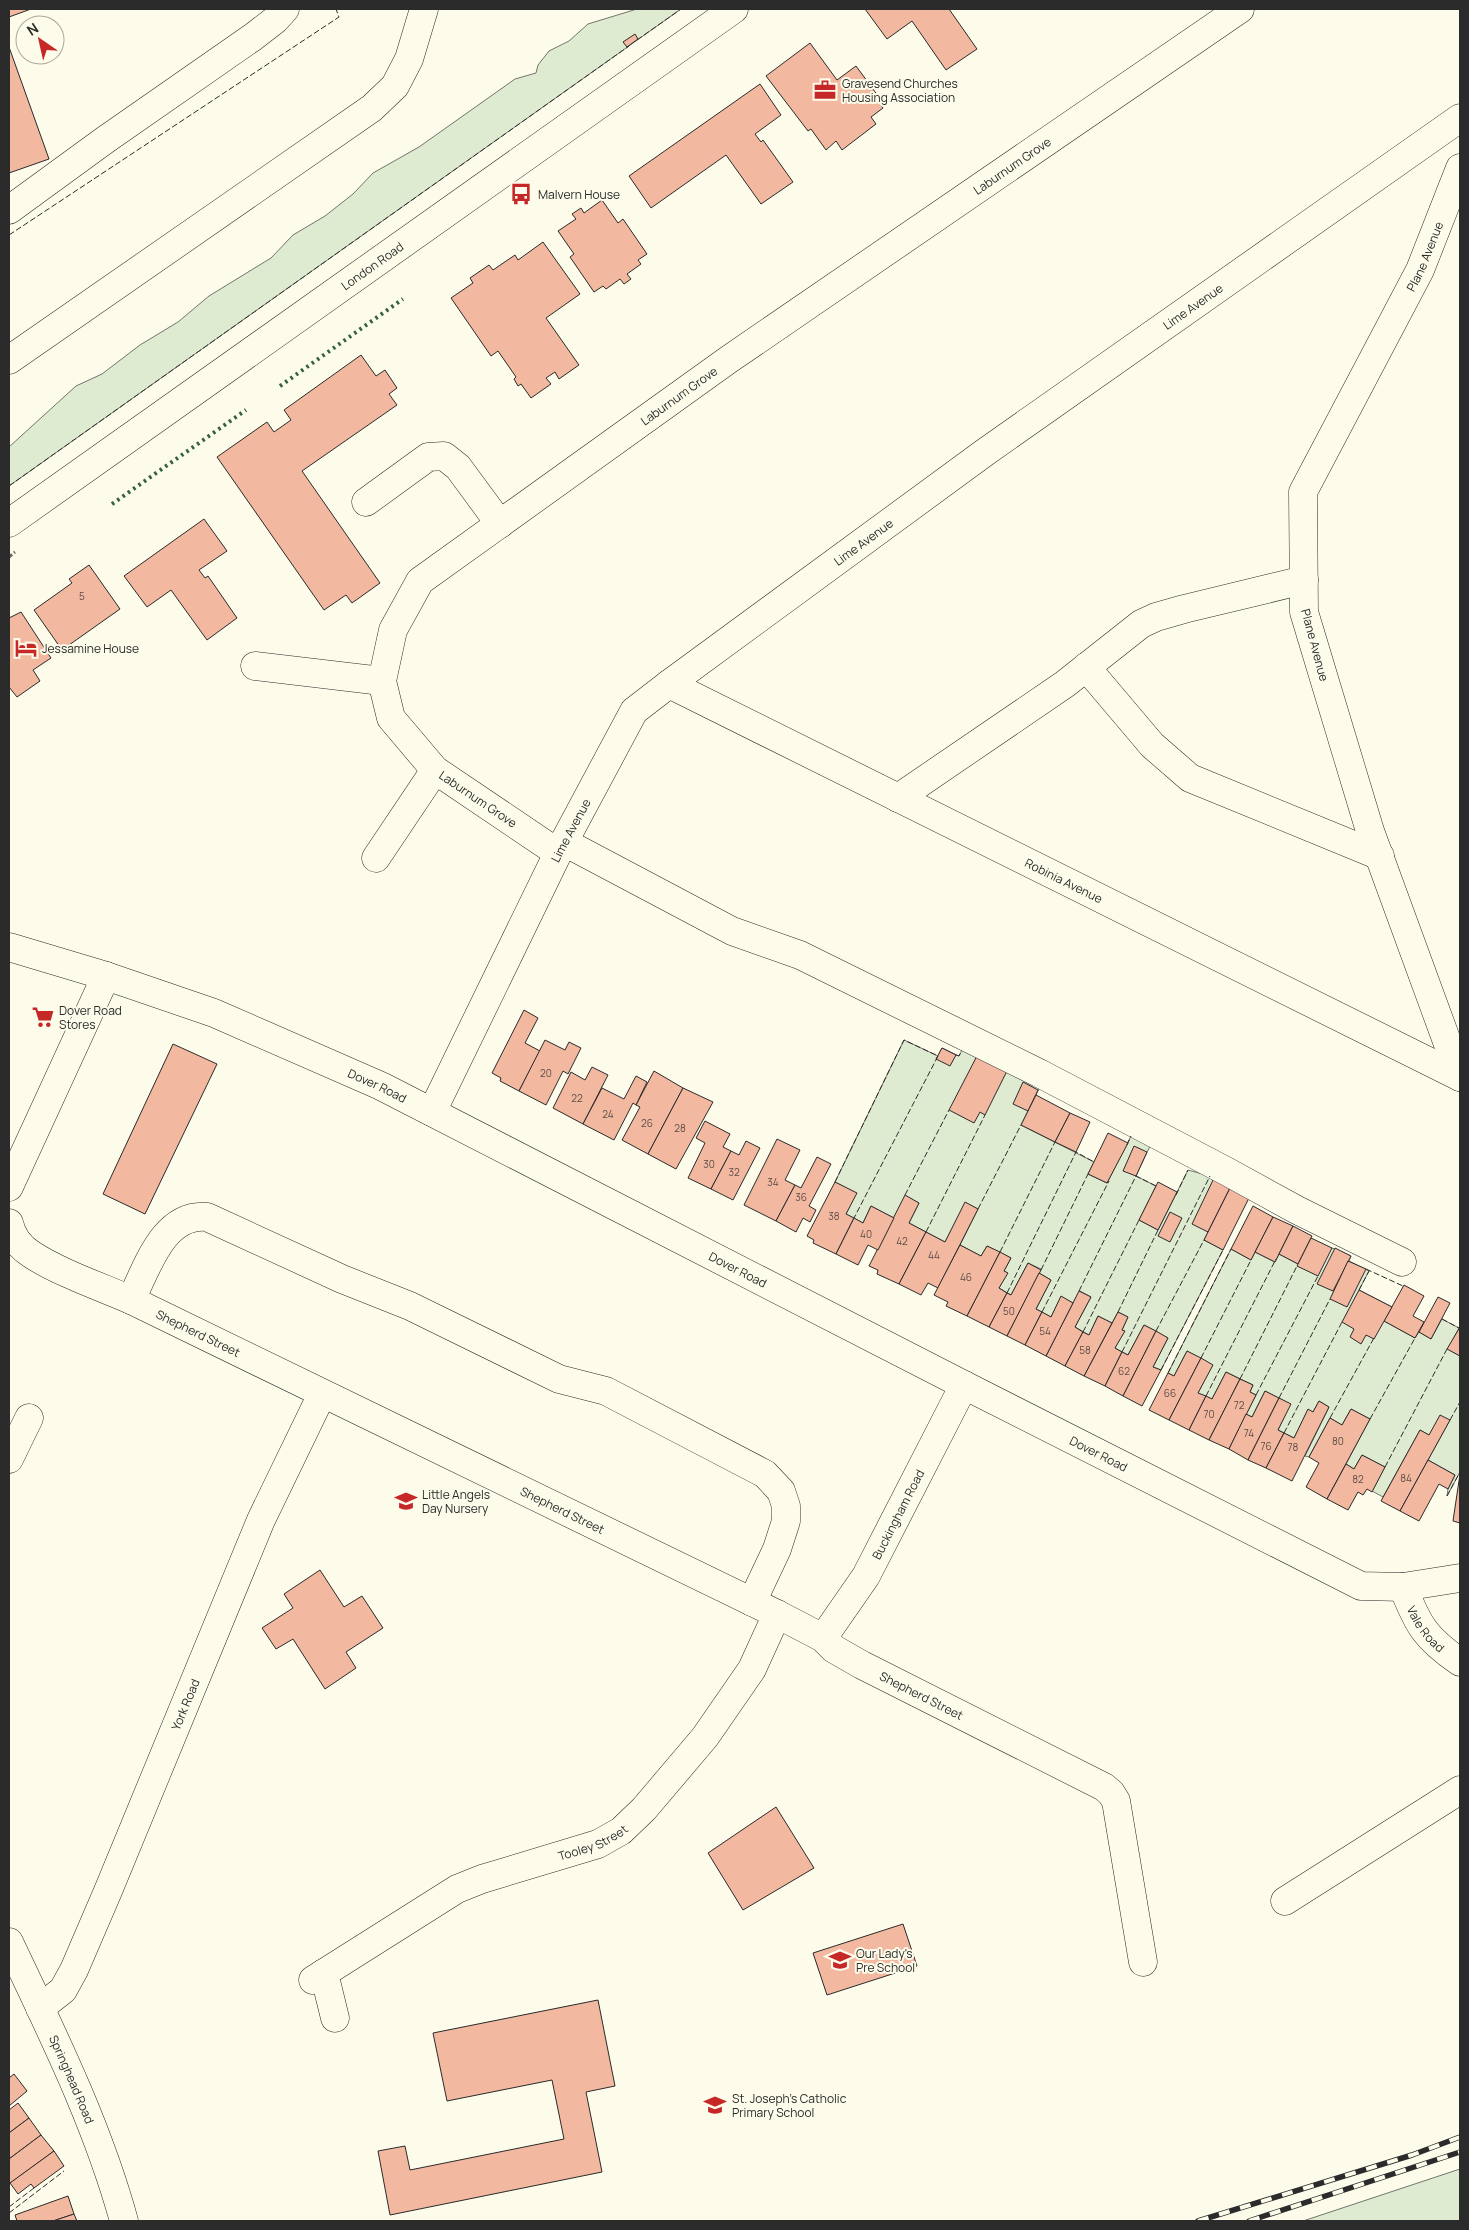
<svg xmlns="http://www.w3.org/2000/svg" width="1469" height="2230" font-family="Manrope,sans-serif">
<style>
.green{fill:#deebd1;stroke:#74746e}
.building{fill:#f2b8a0;stroke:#2b2b2b}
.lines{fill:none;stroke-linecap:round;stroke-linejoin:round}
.minor-casing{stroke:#2b2b2b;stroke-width:29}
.major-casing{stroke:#2b2b2b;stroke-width:29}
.path{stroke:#6a6964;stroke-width:3;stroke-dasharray:4 2.5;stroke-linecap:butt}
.minor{stroke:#fdfbea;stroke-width:28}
.major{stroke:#fdfbea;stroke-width:28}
.rail-casing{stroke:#2b2b2b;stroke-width:5.5}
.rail{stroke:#fdfbea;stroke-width:4;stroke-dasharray:11;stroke-linecap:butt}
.hedge{stroke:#34623c;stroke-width:4;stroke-dasharray:2.5 4;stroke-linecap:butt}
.fence{stroke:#2b2b2b;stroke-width:1;stroke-dasharray:6 2.5;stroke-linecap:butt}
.labels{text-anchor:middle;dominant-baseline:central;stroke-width:4;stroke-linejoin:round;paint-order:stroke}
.number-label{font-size:10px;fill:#5d4e48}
.poi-label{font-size:12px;fill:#2b2b2b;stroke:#fdfbea;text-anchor:start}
.street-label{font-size:12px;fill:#2b2b2b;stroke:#fdfbea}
</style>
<rect width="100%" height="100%" fill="#fdfbea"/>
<g class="green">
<polygon points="637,9 681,9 9,486 9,447 76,386 102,374 140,345 178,322 209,296 271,258 293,235 325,216 353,194 373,173 419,147 515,79 536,73 538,65 549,51 569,41 588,24"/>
<polygon points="904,1040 938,1056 942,1048 959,1056 965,1044 1042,1083 1021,1125 1094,1162 1088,1174 1107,1183 1131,1136 1150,1146 1136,1176 1156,1186 1139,1220 1158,1230 1188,1170 1210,1176 1231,1186 1204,1240 1223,1250 1161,1370 1153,1367 1168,1338 1144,1325 1128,1355 1115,1348 1124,1331 1122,1330 1128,1317 1118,1312 1112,1323 1098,1316 1089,1335 1075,1327 1091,1297 1080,1291 1073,1303 1061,1297 1051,1317 1036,1309 1051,1280 1039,1273 1041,1269 1028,1263 1011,1295 999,1288 1007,1273 1004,1271 1011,1258 987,1246 981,1256 960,1245 978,1209 966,1203 945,1242 909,1223 919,1203 905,1196 894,1218 871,1206 863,1223 846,1214 856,1193 835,1182"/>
<polygon points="1332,1248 1351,1256 1349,1261 1369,1271 1359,1290 1392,1307 1384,1321 1415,1338 1419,1332 1431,1339 1442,1319 1459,1328 1448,1349 1460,1356 1460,1472 1447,1496 1448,1489 1455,1475 1428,1460 1450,1420 1429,1435 1420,1430 1383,1497 1372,1491 1385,1467 1362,1455 1354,1469 1346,1464 1370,1419 1351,1409 1342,1425 1330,1418 1309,1457 1305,1456 1329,1407 1319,1401 1313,1412 1308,1410 1294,1438 1278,1430 1290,1404 1265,1391 1252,1417 1246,1414 1256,1395 1250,1392 1253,1385 1226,1372 1212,1399 1198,1393 1212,1365 1187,1351 1174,1376 1168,1373 1231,1249 1251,1260 1255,1252 1275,1262 1279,1254 1298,1264"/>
<polygon points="1460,2169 1460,2221 1303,2221"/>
</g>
<g class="building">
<polygon points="9,9 31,9 9,17"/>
<polygon points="865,9 949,9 977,49 946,70 912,21 887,39"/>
<polygon points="635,34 638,39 627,47 623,42"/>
<polygon points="810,43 837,80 856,66 881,100 878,101 883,108 871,117 876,124 842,150 836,141 826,150 811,129 808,131 766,76"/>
<polygon points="9,47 49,159 9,173"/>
<polygon points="760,84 781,115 755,134 761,142 763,140 793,182 761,204 726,155 651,208 629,176"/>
<polygon points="602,200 618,223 623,219 647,254 638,260 641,264 627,274 631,279 624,284 620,279 606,289 603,286 594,292 570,257 574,254 558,231 576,219 572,214 581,208 584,213"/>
<polygon points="543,242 580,294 546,318 579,365 559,379 555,372 546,378 551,384 531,398 521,384 518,386 514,379 516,377 498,351 491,356 451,298 473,283 470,278 489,265 493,270 515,255 518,260"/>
<polygon points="361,355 376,376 385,370 397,388 389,394 397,405 302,471 380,583 352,603 346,595 324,610 217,457 267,422 274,432 291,420 284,410"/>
<polygon points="204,519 227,551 199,570 205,578 208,576 237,618 207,640 171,590 147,607 124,576"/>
<polygon points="89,565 120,609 62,650 34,610 72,583 69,579"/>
<polygon points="21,612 51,658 33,670 40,681 17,697 9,687 9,618"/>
<polygon points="524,1010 538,1018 525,1043 540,1051 519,1091 500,1081 501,1078 492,1073"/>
<polygon points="545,1040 565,1050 569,1042 581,1048 568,1074 563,1071 546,1105 519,1091"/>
<polygon points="173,1044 217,1064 145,1214 103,1194"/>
<polygon points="942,1048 956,1055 950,1066 936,1059"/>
<polygon points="979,1052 1009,1067 985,1115 980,1112 974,1123 949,1110"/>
<polygon points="592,1067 608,1075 583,1124 553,1108 571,1072 585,1080"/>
<polygon points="654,1071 683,1088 648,1154 622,1140 640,1107 636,1105"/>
<polygon points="636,1076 647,1082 636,1105 633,1103 614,1140 583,1124 602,1088 624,1099"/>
<polygon points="1023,1082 1038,1090 1028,1111 1013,1104"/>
<polygon points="683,1088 713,1102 676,1169 648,1154"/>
<polygon points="1036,1095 1070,1113 1055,1142 1021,1125"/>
<polygon points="1070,1113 1090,1122 1076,1152 1055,1142"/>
<polygon points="705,1121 730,1134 723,1147 731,1151 711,1189 688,1178 705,1143 696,1138"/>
<polygon points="1108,1133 1128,1143 1107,1183 1088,1174"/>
<polygon points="777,1139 800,1150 785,1180 795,1185 776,1221 744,1205"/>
<polygon points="746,1141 760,1148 733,1200 711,1189 731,1151 739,1155"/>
<polygon points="1134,1146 1147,1152 1136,1176 1123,1171"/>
<polygon points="817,1157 831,1164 809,1206 816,1210 810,1222 803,1218 796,1232 776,1221 795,1185 801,1188"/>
<polygon points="1214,1178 1231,1186 1208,1232 1192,1224"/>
<polygon points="835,1182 857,1193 846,1214 854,1218 836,1254 813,1243 814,1240 807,1236"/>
<polygon points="1158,1182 1177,1192 1158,1230 1139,1220"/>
<polygon points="1231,1186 1250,1196 1223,1250 1204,1240"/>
<polygon points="905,1195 919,1203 909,1223 926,1232 899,1284 877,1274 878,1270 869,1266"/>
<polygon points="965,1202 978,1209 938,1288 928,1283 921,1295 899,1284 926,1232 945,1242"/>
<polygon points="871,1206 894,1218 878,1250 868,1245 858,1265 836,1254 854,1218 863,1223"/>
<polygon points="1253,1206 1273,1217 1251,1260 1231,1249"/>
<polygon points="1170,1212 1182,1218 1170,1242 1158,1236"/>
<polygon points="1273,1217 1293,1226 1275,1262 1255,1252"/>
<polygon points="1293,1226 1312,1236 1298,1264 1279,1254"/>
<polygon points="1311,1238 1332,1248 1318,1276 1297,1266"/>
<polygon points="960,1245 981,1256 987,1246 1000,1252 967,1316 946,1306 948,1302 934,1295"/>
<polygon points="1335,1248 1351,1256 1333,1291 1317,1284"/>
<polygon points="1000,1252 1011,1258 1004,1271 1008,1273 999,1288 1007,1293 989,1327 967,1316"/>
<polygon points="1348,1261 1366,1269 1347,1307 1330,1299"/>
<polygon points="1028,1263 1041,1270 1007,1336 989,1327 1007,1293 1011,1295"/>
<polygon points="1039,1273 1051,1280 1036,1309 1042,1312 1025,1345 1007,1336"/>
<polygon points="1404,1285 1424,1296 1413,1316 1424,1322 1415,1338 1384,1321"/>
<polygon points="1359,1290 1392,1307 1374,1339 1366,1335 1361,1344 1350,1337 1354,1329 1342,1322"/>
<polygon points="1079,1291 1091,1297 1075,1327 1083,1332 1065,1366 1046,1356"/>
<polygon points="1061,1296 1073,1303 1046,1356 1025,1345 1042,1312 1051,1317"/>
<polygon points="1438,1297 1450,1303 1431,1339 1419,1332"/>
<polygon points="1118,1312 1128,1317 1122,1330 1125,1331 1115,1348 1122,1352 1105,1386 1084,1376"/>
<polygon points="1098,1316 1112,1323 1084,1376 1065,1366 1083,1332 1089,1335"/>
<polygon points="1144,1325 1156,1331 1123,1396 1105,1386 1122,1352 1128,1355"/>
<polygon points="1460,1327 1460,1356 1447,1349"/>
<polygon points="1156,1331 1168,1338 1153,1367 1161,1370 1142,1406 1123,1396"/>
<polygon points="1187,1351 1201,1358 1169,1420 1149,1410 1168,1373 1174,1376"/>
<polygon points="1201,1358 1213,1365 1198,1393 1206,1396 1189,1430 1169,1420"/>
<polygon points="1226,1372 1240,1379 1209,1440 1189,1430 1206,1396 1212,1399"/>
<polygon points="1240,1379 1253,1385 1250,1392 1256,1395 1229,1449 1209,1440"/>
<polygon points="1265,1391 1279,1398 1248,1460 1229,1449 1246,1414 1252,1417"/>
<polygon points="1279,1398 1291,1404 1278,1430 1284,1433 1266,1468 1248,1460"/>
<polygon points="1319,1401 1329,1407 1292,1481 1266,1468 1284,1433 1294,1438 1308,1409 1313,1412"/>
<polygon points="1351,1409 1370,1419 1327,1499 1306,1487 1319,1463 1309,1457 1330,1418 1342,1425"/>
<polygon points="1440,1415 1450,1420 1400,1511 1381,1501 1420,1430 1429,1435"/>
<polygon points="1362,1455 1385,1467 1372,1492 1367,1489 1363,1495 1358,1492 1348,1510 1327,1499 1346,1464 1354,1469"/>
<polygon points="1428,1460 1455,1475 1448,1489 1439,1484 1419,1521 1400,1511"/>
<polygon points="1460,1474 1460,1523 1453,1521"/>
<polygon points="320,1570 344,1607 362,1596 383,1628 346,1652 356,1668 325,1689 293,1639 276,1649 262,1628 293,1608 284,1594"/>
<polygon points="776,1807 814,1868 743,1910 708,1853"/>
<polygon points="903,1924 917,1966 827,1995 813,1953"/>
<polygon points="598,2000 615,2086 586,2092 602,2172 390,2215 378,2151 405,2146 410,2170 564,2139 552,2080 447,2101 433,2033"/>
<polygon points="14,2074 27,2091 9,2106 9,2078"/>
<polygon points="18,2103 29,2118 9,2133 9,2110"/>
<polygon points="29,2118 41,2135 9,2159 9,2133"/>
<polygon points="41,2135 54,2151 9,2184 9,2159"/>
<polygon points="54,2151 64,2166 34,2188 31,2184 18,2194 10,2183"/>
<polygon points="68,2196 74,2214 53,2221 17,2221 15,2215"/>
<polygon points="74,2214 77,2221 53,2221"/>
</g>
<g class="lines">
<g class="minor-casing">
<g id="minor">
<polyline points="9,210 105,140 253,37 275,20 285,9"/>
<polyline points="9,360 372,108 395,86 409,59 424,9"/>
<polyline points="366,502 428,457 444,456 458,467 500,524"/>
<polyline points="255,666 382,681"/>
<polyline points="1086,667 1152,745 1190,778 1380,856"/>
<path id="s1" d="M669 684 1460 1077"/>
<polyline points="898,798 1065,684 1141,624 1156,617 1184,609 1304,580"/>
<polyline points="564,842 732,931 800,955 1039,1073 1226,1171 1297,1210 1402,1262"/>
<path id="s2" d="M558 853 435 770 391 718 382 681 393 630 420 581 728 360 1240 9"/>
<polyline points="376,858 435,770"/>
<path id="s3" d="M9 947 106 976 214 1013 381 1086 964 1385 1361 1586 1403 1587 1460 1578"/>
<path id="s4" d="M1460 1077 1370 831 1304 612 1303 492 1420 270 1460 168"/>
<path id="s5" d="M432 1112 558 853 634 711 669 684 984 453 1460 118"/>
<polyline points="9,1187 106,976"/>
<path id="s6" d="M9 1223C12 1236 20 1247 31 1254 58 1272 101 1287 131 1300L777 1614 823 1638 834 1649 862 1665 1104 1787 1111 1793 1116 1801 1143 1962"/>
<path d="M131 1300C147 1268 163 1213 207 1217L342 1279 410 1306 559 1379 606 1391 765 1474 781 1491 786 1506V1521L777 1549 752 1602"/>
<polyline points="9,1459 29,1418"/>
<path id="s7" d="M1403 1587C1418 1625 1425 1638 1460 1662"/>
<path id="s8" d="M823 1638 866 1576 964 1385"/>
<polyline points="1285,1901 1460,1790"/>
<path id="s9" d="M9 1942C52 2033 97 2123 124 2221"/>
<polyline points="324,1973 335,2018"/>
<path id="s10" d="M313 1980 457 1889 482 1879 598 1844 621 1831 644 1809 705 1737 752 1669 777 1614"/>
<path id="s11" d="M40 2008 63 1990 74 1970 108 1891 261 1520 322 1394"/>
</g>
</g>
<g class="major-casing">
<g id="major">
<path id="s12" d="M9 523 734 9"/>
</g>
</g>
<polyline class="path" points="9,557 15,552"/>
<use href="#minor" class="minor"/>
<use href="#major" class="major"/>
<g class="rail-casing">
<g id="rail">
<polyline points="1198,2221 1412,2155 1460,2137"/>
<polyline points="1249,2221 1460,2152"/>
</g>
</g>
<use href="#rail" class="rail"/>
<g class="hedge">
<polyline points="280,386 403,299"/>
<polyline points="112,504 246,410"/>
</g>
<g class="fence">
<polyline points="637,40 681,9"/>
<polyline points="9,235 339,17 336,9"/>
<polyline points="9,486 629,46"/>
<polyline points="956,1055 959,1056 961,1052"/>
<polyline points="1127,1145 1131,1136"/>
<polyline points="835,1182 904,1040 938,1056 854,1218"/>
<polyline points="905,1195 949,1110"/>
<polyline points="1176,1195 1188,1170"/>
<polyline points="978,1209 1021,1125"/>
<polyline points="926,1232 985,1115"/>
<polyline points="1000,1252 1055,1142"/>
<polyline points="1366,1269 1403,1286"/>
<polyline points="1041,1270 1088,1174"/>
<polyline points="1359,1290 1369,1271"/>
<polyline points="1079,1291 1136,1176 1156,1186"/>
<polyline points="1007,1293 1076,1152 1094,1162"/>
<polyline points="1042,1312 1109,1181"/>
<polyline points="1118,1312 1159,1228"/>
<polyline points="1442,1319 1459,1328"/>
<polyline points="1156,1331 1204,1240"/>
<polyline points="1083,1332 1139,1220"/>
<polyline points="1122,1352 1210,1176"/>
<polyline points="1201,1358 1251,1260"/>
<polyline points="1161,1370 1223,1250"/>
<polyline points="1168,1373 1231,1249"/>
<polyline points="1240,1379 1297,1266"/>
<polyline points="1256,1395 1318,1276"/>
<polyline points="1206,1396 1276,1259"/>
<polyline points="1279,1398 1330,1299"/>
<polyline points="1330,1418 1375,1336"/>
<polyline points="1370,1419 1415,1338"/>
<polyline points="1450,1420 1460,1402"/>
<polyline points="1284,1433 1342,1322"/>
<polyline points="1385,1467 1447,1349"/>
<polyline points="1447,1496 1460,1472"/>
<polyline points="9,2207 34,2188"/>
<polyline points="9,2213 64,2171"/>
</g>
</g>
<defs>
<g id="office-bare" transform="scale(1.725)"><path d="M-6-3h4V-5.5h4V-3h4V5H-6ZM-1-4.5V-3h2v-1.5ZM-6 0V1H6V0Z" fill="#c62828" stroke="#fdfbea" stroke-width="2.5" paint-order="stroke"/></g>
<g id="bus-bare" transform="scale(1.725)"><path d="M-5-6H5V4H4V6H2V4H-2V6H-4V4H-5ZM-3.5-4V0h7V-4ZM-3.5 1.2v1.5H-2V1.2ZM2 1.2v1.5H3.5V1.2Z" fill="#c62828" stroke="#fdfbea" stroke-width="2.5" paint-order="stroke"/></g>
<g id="hotel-bare" transform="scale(1.725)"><path d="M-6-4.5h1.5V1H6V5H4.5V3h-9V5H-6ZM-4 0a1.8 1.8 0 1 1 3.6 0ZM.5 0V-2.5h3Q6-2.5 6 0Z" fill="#c62828" stroke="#fdfbea" stroke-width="2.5" paint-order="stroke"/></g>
<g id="supermarket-bare" transform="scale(1.725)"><path d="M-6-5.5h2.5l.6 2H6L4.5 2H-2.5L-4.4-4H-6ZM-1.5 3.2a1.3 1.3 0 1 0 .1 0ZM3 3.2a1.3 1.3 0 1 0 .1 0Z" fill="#c62828" stroke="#fdfbea" stroke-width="2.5" paint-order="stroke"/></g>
<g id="school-bare" transform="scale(1.725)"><path d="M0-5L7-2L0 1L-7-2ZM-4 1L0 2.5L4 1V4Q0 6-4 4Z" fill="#c62828" stroke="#fdfbea" stroke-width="2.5" paint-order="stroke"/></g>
</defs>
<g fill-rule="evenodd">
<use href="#office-bare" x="825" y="90"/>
<use href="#bus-bare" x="521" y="194"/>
<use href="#hotel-bare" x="26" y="648"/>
<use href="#supermarket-bare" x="43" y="1017"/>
<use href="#school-bare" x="406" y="1501"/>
<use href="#school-bare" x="840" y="1960"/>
<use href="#school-bare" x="715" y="2105"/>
</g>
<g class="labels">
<g class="number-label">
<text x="82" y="596">5</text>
<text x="546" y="1073">20</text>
<text x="577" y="1098">22</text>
<text x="608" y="1114">24</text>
<text x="647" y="1123">26</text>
<text x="680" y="1128">28</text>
<text x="709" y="1164">30</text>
<text x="734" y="1172">32</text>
<text x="773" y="1182">34</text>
<text x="801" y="1197">36</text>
<text x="834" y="1216">38</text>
<text x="866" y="1234">40</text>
<text x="902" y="1241">42</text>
<text x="934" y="1255">44</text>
<text x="966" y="1277">46</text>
<text x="1009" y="1311">50</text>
<text x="1045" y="1331">54</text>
<text x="1085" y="1350">58</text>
<text x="1124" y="1371">62</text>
<text x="1170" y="1393">66</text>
<text x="1239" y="1405">72</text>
<text x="1209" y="1414">70</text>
<text x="1249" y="1433">74</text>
<text x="1338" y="1441">80</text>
<text x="1266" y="1446">76</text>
<text x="1293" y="1447">78</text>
<text x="1406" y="1478">84</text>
<text x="1358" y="1479">82</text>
</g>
<g class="poi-label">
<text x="842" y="83">Gravesend Churches<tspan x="842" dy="14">Housing Association</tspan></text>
<text x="538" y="194">Malvern House</text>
<text x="42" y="648">Jessamine House</text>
<text x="59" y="1010">Dover Road<tspan x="59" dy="14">Stores</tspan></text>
<text x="422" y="1494">Little Angels<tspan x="422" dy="14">Day Nursery</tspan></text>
<text x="856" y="1953">Our Lady's<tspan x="856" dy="14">Pre School</tspan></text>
<text x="732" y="2098">St. Joseph's Catholic<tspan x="732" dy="14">Primary School</tspan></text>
</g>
<g class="street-label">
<text stroke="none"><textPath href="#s2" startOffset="1086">Laburnum Grove</textPath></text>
<text stroke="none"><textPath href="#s4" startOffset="876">Plane Avenue</textPath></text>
<text stroke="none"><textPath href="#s12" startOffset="445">London Road</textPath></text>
<text stroke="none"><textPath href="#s5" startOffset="1139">Lime Avenue</textPath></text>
<text stroke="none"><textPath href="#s2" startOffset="681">Laburnum Grove</textPath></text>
<text stroke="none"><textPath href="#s5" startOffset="734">Lime Avenue</textPath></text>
<text transform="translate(1315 645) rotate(75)">Plane Avenue</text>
<text transform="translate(478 799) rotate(34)">Laburnum Grove</text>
<text stroke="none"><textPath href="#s5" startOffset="314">Lime Avenue</textPath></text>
<text stroke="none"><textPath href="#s1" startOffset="441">Robinia Avenue</textPath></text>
<text stroke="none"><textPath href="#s3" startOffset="394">Dover Road</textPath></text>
<text stroke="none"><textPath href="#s3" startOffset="799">Dover Road</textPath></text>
<text stroke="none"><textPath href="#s6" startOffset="224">Shepherd Street</textPath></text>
<text stroke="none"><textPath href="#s3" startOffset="1204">Dover Road</textPath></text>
<text stroke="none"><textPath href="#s6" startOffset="629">Shepherd Street</textPath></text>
<text stroke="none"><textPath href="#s8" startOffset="145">Buckingham Road</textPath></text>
<text stroke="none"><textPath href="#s7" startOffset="48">Vale Road</textPath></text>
<text stroke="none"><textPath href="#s6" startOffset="1034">Shepherd Street</textPath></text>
<text stroke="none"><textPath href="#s11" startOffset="340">York Road</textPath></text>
<text stroke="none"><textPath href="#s10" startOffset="314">Tooley Street</textPath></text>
<text stroke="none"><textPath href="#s9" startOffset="151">Springhead Road</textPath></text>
</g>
</g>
<rect width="1469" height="2230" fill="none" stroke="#2b2b2b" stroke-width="20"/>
<g transform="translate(40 40) rotate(326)"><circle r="24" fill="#fdfbea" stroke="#a9a89e"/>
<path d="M0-4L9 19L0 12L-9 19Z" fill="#c62828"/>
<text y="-8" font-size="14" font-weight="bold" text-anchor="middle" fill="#2b2b2b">N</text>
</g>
</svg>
